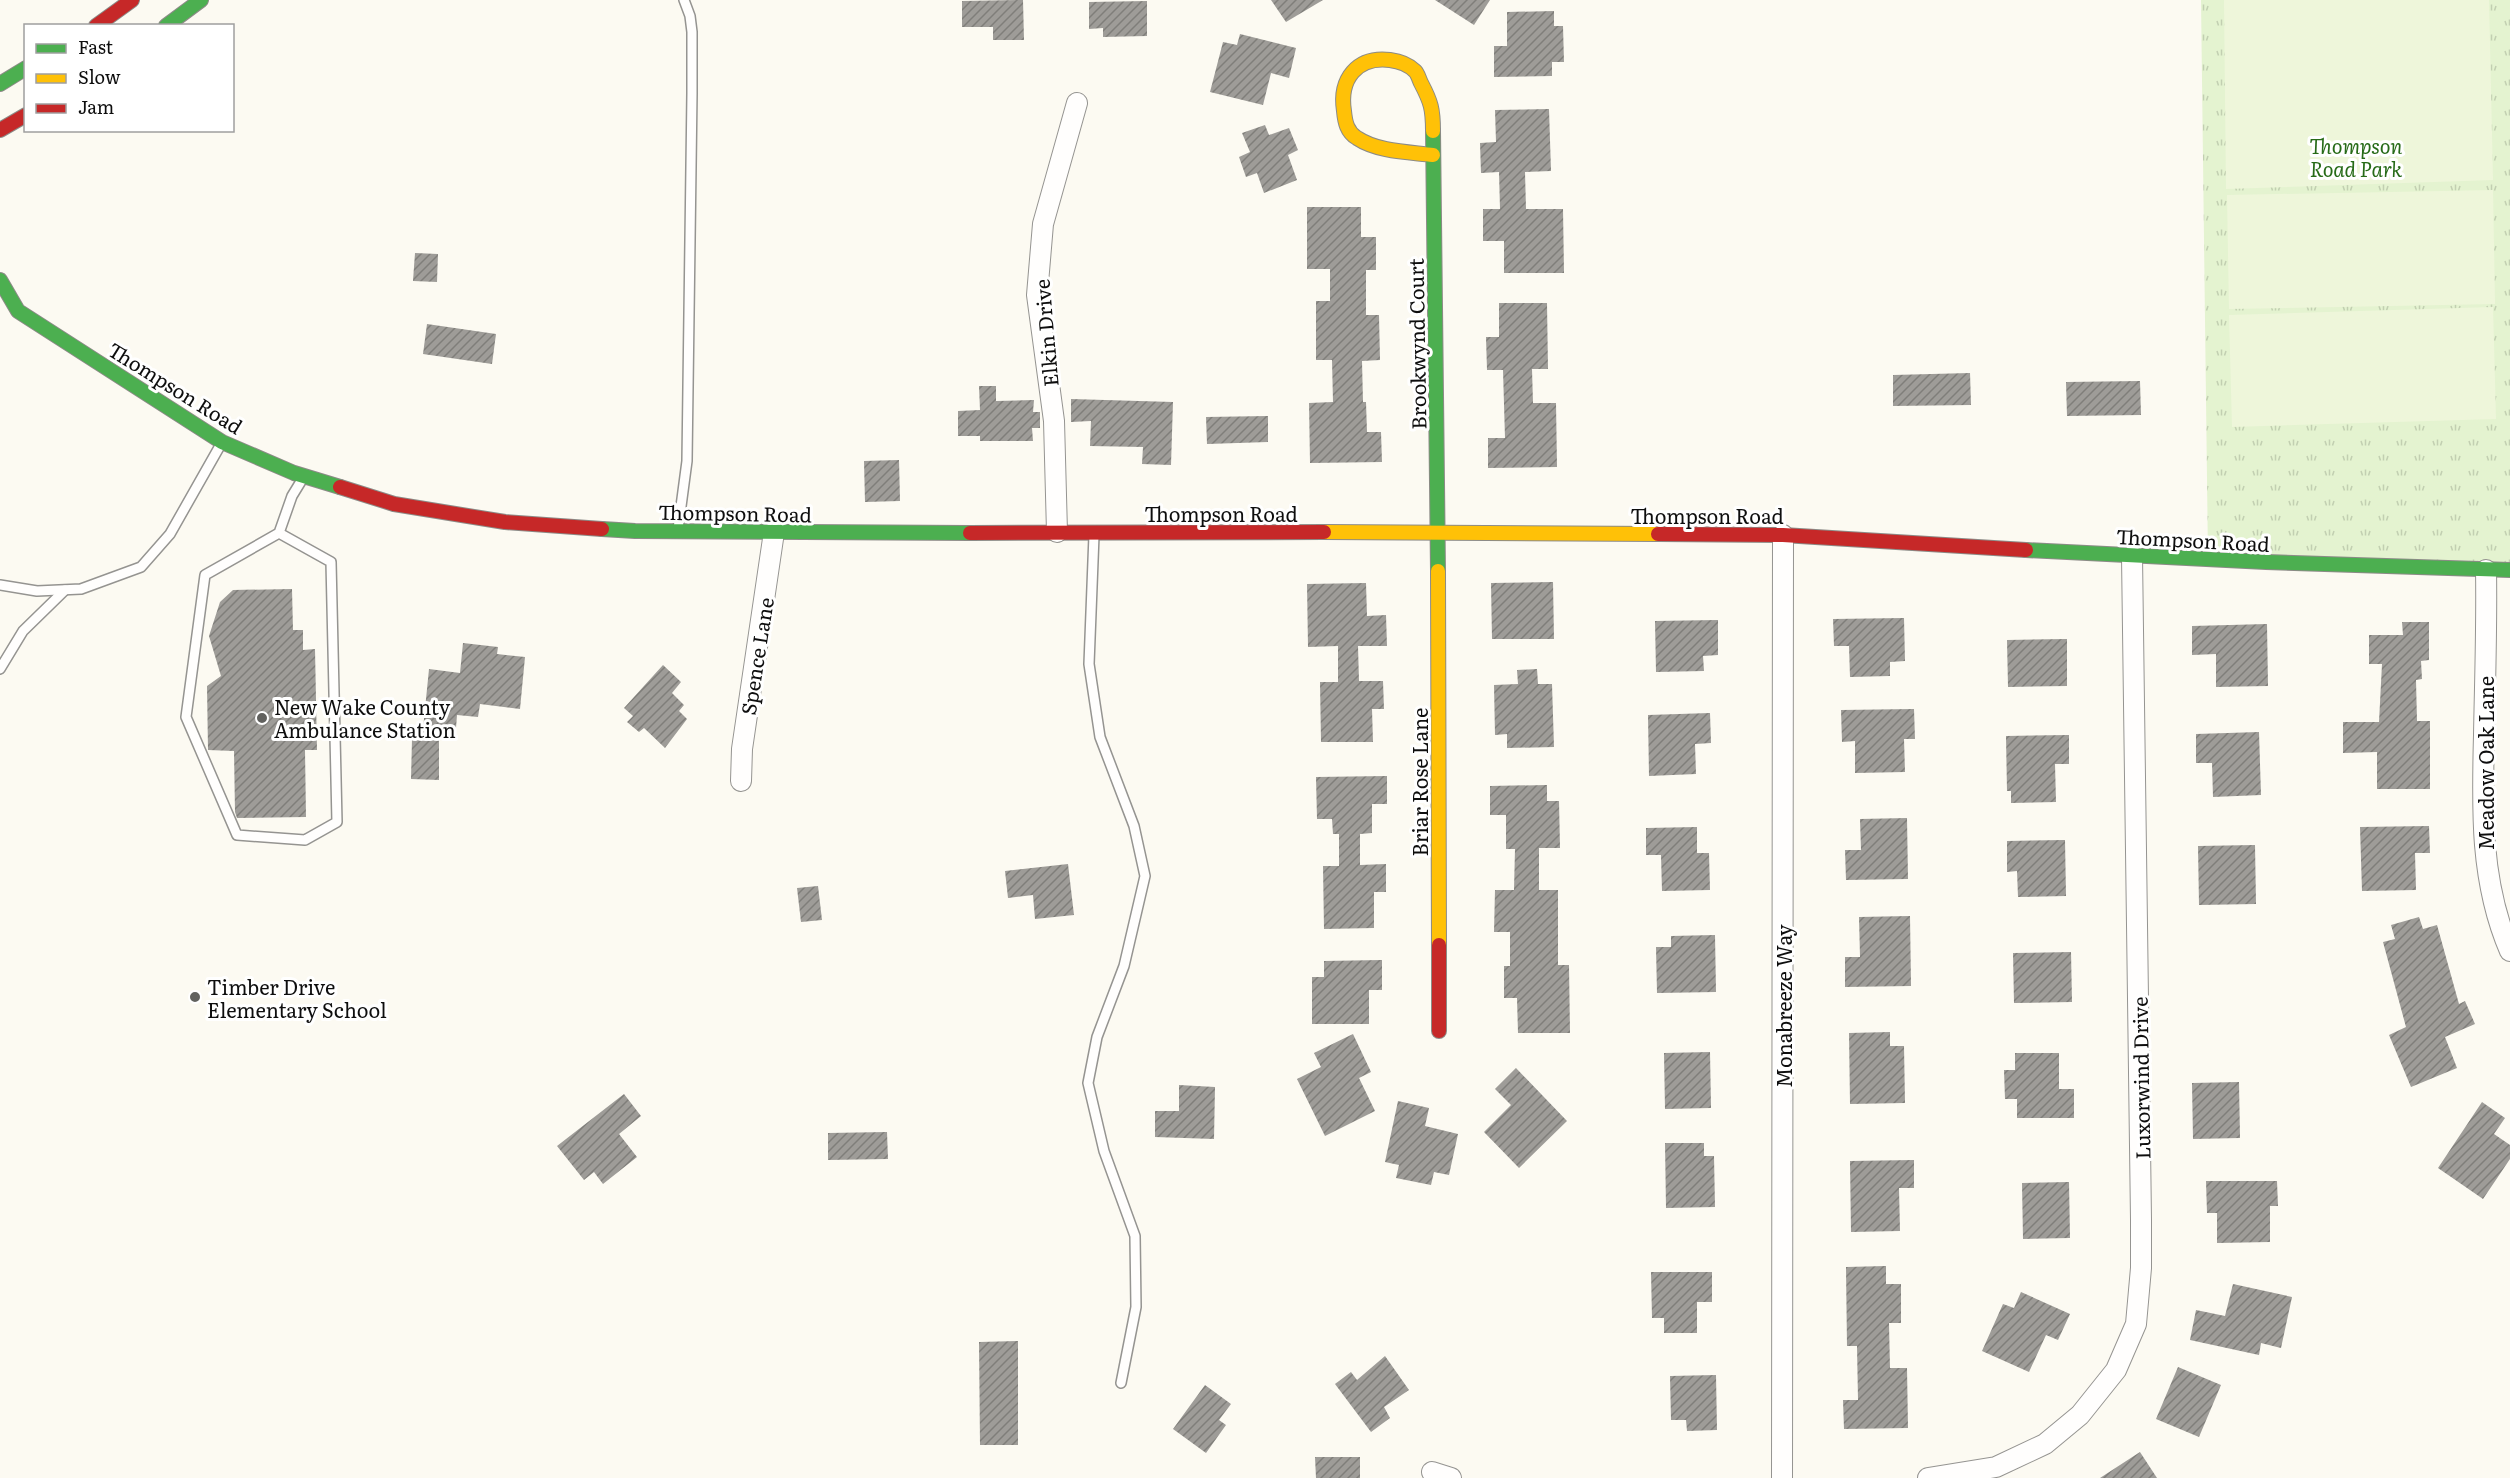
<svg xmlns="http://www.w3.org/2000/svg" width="2510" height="1478" font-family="Literata,serif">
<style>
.grass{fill:url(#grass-tufts)}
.pitch{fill:#eef6da}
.building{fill:url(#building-hatch)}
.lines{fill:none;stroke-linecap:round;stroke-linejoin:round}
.lane-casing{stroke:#959491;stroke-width:12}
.street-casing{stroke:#959491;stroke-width:22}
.fast-casing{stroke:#8c8b87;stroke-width:16}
.slow-casing{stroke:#8c8b87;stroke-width:16}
.jam-casing{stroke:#8c8b87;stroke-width:16}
.lane{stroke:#fffefd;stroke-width:9}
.street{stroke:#fffefd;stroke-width:20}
.fast{stroke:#4caf50;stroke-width:14}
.slow{stroke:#ffc107;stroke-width:14}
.jam{stroke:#c62828;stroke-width:14}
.poi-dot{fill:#61615e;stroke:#fff;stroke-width:2}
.labels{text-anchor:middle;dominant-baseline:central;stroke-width:6;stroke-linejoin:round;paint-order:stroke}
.park-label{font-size:20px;font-style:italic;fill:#276b18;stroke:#fff}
.street-label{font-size:20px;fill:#0e0e0e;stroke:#fff}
.poi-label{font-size:20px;fill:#0e0e0e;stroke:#fff;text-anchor:start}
</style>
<defs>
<pattern id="grass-tufts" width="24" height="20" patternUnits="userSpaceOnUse" patternTransform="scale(1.5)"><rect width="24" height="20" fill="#e4f3d0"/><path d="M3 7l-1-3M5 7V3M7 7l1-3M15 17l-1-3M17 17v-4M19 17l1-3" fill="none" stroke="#c2cfb1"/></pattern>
<pattern id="building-hatch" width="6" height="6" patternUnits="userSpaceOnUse" patternTransform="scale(1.5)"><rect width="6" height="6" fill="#9e9c98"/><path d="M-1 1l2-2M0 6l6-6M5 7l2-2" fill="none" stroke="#7f7e7a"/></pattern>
</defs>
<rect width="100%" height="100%" fill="#fcfaf2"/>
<polygon class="grass" points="2201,0 2510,0 2510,569 2208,559"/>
<g class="pitch">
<polygon points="2224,0 2489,0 2493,180 2226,189"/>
<polygon points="2493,190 2495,304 2229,309 2227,195"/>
<polygon points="2493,307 2496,419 2232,427 2229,315"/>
</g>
<g class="building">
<polygon points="1023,0 1024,40 993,40 993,27 962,27 962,1"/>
<polygon points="1271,0 1323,0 1286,22"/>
<polygon points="1435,0 1490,0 1474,25"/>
<polygon points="1147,1 1147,36 1103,37 1103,28 1089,29 1089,2"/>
<polygon points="1554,11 1554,26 1563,26 1564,62 1552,62 1552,76 1494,77 1494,46 1507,46 1507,12"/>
<polygon points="1240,34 1296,48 1289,78 1271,73 1263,105 1210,92 1223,42 1237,45"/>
<polygon points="1549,109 1551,171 1525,172 1526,209 1563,209 1564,273 1504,273 1504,241 1483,241 1483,209 1500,209 1499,172 1481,173 1480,143 1496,142 1495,110"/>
<polygon points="1265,125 1269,135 1289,128 1298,150 1288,155 1297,180 1264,193 1257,173 1246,177 1239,157 1250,152 1242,133"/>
<polygon points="1307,207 1361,207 1361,237 1376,237 1376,270 1366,270 1366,315 1379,315 1380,360 1362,361 1363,402 1366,402 1367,432 1381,432 1382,462 1310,463 1309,403 1333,402 1332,360 1316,360 1316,301 1330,301 1330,269 1307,269"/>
<polygon points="415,253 438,254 437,282 413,281"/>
<polygon points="1499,303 1547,303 1548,369 1532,369 1533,403 1556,403 1557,467 1488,468 1488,438 1505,438 1503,370 1487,370 1486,337 1499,337"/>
<polygon points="427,324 496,334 492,364 423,354"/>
<polygon points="1970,373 1971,405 1893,406 1893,375"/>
<polygon points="2140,381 2141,415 2067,416 2066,382"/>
<polygon points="979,386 996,386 996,401 1034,400 1033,412 1040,412 1040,428 1032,428 1033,441 980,441 980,436 958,436 958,411 980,410"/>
<polygon points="1071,399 1173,402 1171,465 1142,464 1143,447 1090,446 1091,421 1071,422"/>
<polygon points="1268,416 1268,442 1207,444 1206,417"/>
<polygon points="899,460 900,501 865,502 864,461"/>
<polygon points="1553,582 1554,639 1492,639 1491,583"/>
<polygon points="1366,583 1367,616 1386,615 1387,646 1358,646 1359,681 1383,681 1384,709 1372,709 1373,742 1321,742 1320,682 1338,682 1338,646 1308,647 1307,584"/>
<polygon points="292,589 293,630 303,630 303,650 315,649 317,750 305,750 306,817 237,818 235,812 234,751 208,750 207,686 221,676 209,636 220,602 233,590"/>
<polygon points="1904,618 1905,661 1890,662 1890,676 1850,677 1849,646 1834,646 1833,619"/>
<polygon points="1718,620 1718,655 1703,656 1704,671 1656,672 1655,621"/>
<polygon points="2402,622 2429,622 2429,660 2421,661 2422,679 2416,680 2417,721 2430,721 2430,789 2377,789 2377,752 2343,753 2343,722 2379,722 2382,664 2369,664 2369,635 2403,635"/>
<polygon points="2267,624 2268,686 2216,687 2216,654 2192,655 2192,626"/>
<polygon points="2067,639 2067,686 2008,687 2007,640"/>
<polygon points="463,643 498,647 497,654 525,657 520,709 480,704 478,717 457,715 456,728 439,727 439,780 411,779 412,739 422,739 429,669 460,673"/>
<polygon points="663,665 681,682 672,693 684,705 679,711 687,719 665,748 644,728 639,732 627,722 633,716 624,708"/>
<polygon points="1537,669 1538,684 1552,684 1554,747 1507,748 1507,734 1495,735 1494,685 1518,684 1517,670"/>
<polygon points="1914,709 1915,739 1904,739 1905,772 1855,773 1855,741 1842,742 1841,710"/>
<polygon points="1710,713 1711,743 1695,744 1696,774 1649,776 1648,715"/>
<polygon points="2259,732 2261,795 2213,797 2212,763 2196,763 2196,734"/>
<polygon points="2069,735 2069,764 2055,764 2056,802 2011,803 2011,791 2007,791 2006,736"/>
<polygon points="1387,776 1387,804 1372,804 1372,833 1360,834 1360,865 1386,864 1386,892 1374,892 1374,928 1324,929 1323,866 1339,866 1339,834 1333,834 1332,819 1317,819 1316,777"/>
<polygon points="1547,785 1547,801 1559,801 1560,848 1539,848 1539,890 1558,890 1558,965 1569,965 1570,1033 1518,1033 1517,998 1504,998 1504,966 1510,966 1510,932 1494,932 1495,890 1514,890 1515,849 1506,849 1506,815 1490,815 1490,786"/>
<polygon points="1907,818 1908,879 1846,880 1845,850 1861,850 1860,819"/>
<polygon points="2429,826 2430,853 2415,853 2416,890 2362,891 2360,827"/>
<polygon points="1697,827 1697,853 1709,853 1710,890 1662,891 1661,855 1646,855 1646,828"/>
<polygon points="2065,840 2066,896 2018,897 2017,871 2007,872 2007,841"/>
<polygon points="2255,845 2256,904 2199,905 2198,846"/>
<polygon points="1068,864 1074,915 1035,919 1033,895 1008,898 1005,871"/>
<polygon points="818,886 822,920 801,922 797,888"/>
<polygon points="1910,916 1911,986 1845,987 1845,957 1860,957 1859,917"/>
<polygon points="2419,917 2423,929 2437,925 2459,1004 2465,1001 2475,1024 2445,1037 2457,1068 2411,1087 2389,1035 2406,1027 2383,942 2395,939 2391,925"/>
<polygon points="1715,935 1716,992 1657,993 1656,947 1671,947 1671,936"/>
<polygon points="2071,952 2072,1002 2014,1003 2013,953"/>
<polygon points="1382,960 1382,990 1369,990 1369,1024 1312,1024 1312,977 1324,977 1324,961"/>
<polygon points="1890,1032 1890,1046 1904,1046 1905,1103 1850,1104 1849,1033"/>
<polygon points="1353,1034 1371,1072 1359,1078 1375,1111 1325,1136 1297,1079 1321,1067 1314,1053"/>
<polygon points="1710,1052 1711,1108 1665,1109 1664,1053"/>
<polygon points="2015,1053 2059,1053 2059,1089 2074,1089 2074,1118 2017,1118 2017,1099 2005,1099 2004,1070 2015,1070"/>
<polygon points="1516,1068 1567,1121 1519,1168 1484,1132 1511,1105 1495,1089"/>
<polygon points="2239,1082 2240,1138 2193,1139 2192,1083"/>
<polygon points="1179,1085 1215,1087 1214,1139 1155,1137 1155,1111 1179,1111"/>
<polygon points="624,1094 641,1116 619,1134 637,1157 603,1184 594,1172 584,1180 557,1146"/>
<polygon points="1398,1101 1429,1108 1425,1126 1458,1134 1449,1175 1434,1172 1431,1185 1396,1178 1399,1165 1385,1162"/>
<polygon points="2482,1102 2505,1118 2494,1134 2510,1145 2510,1159 2483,1199 2438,1168"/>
<polygon points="887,1132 888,1159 828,1160 828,1133"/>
<polygon points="1665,1143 1704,1143 1704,1156 1714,1156 1715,1207 1666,1208"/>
<polygon points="1914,1160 1914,1188 1899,1188 1900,1231 1851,1232 1850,1161"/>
<polygon points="2206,1181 2277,1181 2278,1206 2270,1206 2270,1242 2217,1243 2217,1213 2207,1213"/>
<polygon points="2069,1182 2070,1238 2023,1239 2022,1183"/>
<polygon points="1886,1266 1886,1284 1901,1284 1901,1323 1889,1323 1890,1368 1907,1368 1908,1428 1844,1429 1843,1400 1858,1400 1857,1346 1847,1346 1846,1267"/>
<polygon points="1651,1272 1712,1272 1712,1302 1697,1302 1697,1333 1664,1333 1664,1318 1652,1318"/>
<polygon points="2233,1284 2292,1297 2281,1348 2261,1343 2259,1355 2190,1340 2196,1310 2225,1316"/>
<polygon points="2021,1292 2070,1314 2058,1340 2046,1335 2029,1372 1982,1351 2003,1304 2014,1308"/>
<polygon points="1018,1341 1018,1445 980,1445 979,1342"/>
<polygon points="1385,1356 1409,1390 1384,1407 1390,1418 1371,1432 1335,1384 1351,1372 1357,1380"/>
<polygon points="2178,1367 2221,1385 2199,1437 2156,1419"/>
<polygon points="1716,1375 1717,1430 1687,1431 1686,1420 1671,1420 1670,1376"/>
<polygon points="1205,1385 1231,1404 1219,1420 1226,1425 1206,1453 1173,1429"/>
<polygon points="2140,1452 2157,1478 2100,1478"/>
<polygon points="1315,1457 1360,1457 1360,1478 1316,1478"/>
</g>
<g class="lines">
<g class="lane-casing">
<g id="lane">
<polyline points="678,529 687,461 692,93 692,32 690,16 684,0"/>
<polyline points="279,533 205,575 186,717 237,835 305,840 337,822 331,562 279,533 292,496 303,478"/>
<polyline points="1094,535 1089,664 1100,737 1134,826 1145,876 1124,966 1097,1037 1088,1083 1104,1151 1135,1236 1136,1307 1121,1383"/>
<polyline points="0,585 37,591 81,589 141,567 170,534 221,444"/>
<polyline points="0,669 23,631 65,590"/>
</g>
</g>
<g class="street-casing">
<g id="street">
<polyline points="1057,532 1054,421 1037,295 1043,224 1077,103"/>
<path d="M2486 570C2487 625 2485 680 2484 735 2482 809 2480 882 2510 951"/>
<polyline points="741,781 742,749 774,532"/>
<polyline points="1432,1472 1451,1478"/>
<polyline points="1782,1478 1783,535"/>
<polyline points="1928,1478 1996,1467 2045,1444 2080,1415 2116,1370 2136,1324 2141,1268 2141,1220 2132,556"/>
</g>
</g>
<g class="fast-casing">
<g id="fast">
<polyline points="166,26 201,0"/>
<polyline points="0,84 26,68"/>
<polyline points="1433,131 1438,571"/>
<polyline points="0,280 18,311 222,442 294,473 340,487"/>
<polyline points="602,529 635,531 970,533"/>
<polyline points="2026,550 2266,562 2510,570"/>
</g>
</g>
<g class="slow-casing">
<g id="slow">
<path d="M1433 155C1409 152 1378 152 1357 138 1347 132 1345 122 1344 111 1339 79 1357 56 1390 60 1398 61 1408 64 1415 71 1418 74 1419 79 1421 83 1431 102 1433 109 1433 131"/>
<polyline points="1324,532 1658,534"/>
<polyline points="1438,571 1439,945"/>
</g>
</g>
<g class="jam-casing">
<g id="jam">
<polyline points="96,26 132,0"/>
<polyline points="0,130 26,115"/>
<polyline points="340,487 394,504 505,522 602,529"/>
<polyline points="970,533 1324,532"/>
<polyline points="1658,534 1783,535 2026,550"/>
<polyline points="1439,945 1439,1031"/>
</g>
</g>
<use href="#lane" class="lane"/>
<use href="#street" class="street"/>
<use href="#fast" class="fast"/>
<use href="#slow" class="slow"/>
<use href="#jam" class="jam"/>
</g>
<g class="poi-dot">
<circle cx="262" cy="718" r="6"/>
<circle cx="195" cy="997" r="6"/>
</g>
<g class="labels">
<g class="park-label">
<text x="2356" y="145">Thompson<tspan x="2356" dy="23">Road Park</tspan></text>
</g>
<g class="street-label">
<text transform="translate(1045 333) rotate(-95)">Elkin Drive</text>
<text transform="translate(1416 344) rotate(-91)">Brookwynd Court</text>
<text transform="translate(176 387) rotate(32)">Thompson Road</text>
<text transform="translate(735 512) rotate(1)">Thompson Road</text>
<text x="1221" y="513">Thompson Road</text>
<text x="1707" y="515">Thompson Road</text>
<text transform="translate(2193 539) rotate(3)">Thompson Road</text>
<text transform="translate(756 656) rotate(-81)">Spence Lane</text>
<text transform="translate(2485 763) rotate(-90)">Meadow Oak Lane</text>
<text transform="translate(1419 782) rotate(-90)">Briar Rose Lane</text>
<text transform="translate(1783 1006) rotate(-90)">Monabreeze Way</text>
<text transform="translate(2140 1078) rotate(-91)">Luxorwind Drive</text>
</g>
<g class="poi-label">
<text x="274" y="706">New Wake County<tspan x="274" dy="23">Ambulance Station</tspan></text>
<text x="207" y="986">Timber Drive<tspan x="207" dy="23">Elementary School</tspan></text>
</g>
</g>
<rect x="24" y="24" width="210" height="108" fill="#ffffff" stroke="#9f9f9f" stroke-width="1.5"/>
<rect x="36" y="44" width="30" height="9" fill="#4caf50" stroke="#9f9f9f" stroke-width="1.5"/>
<text x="78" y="54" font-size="18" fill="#0e0e0e">Fast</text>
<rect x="36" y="74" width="30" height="9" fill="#ffc107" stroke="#9f9f9f" stroke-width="1.5"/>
<text x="78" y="84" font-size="18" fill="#0e0e0e">Slow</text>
<rect x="36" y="104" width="30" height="9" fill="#c62828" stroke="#9f9f9f" stroke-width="1.5"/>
<text x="78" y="114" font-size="18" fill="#0e0e0e">Jam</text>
</svg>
